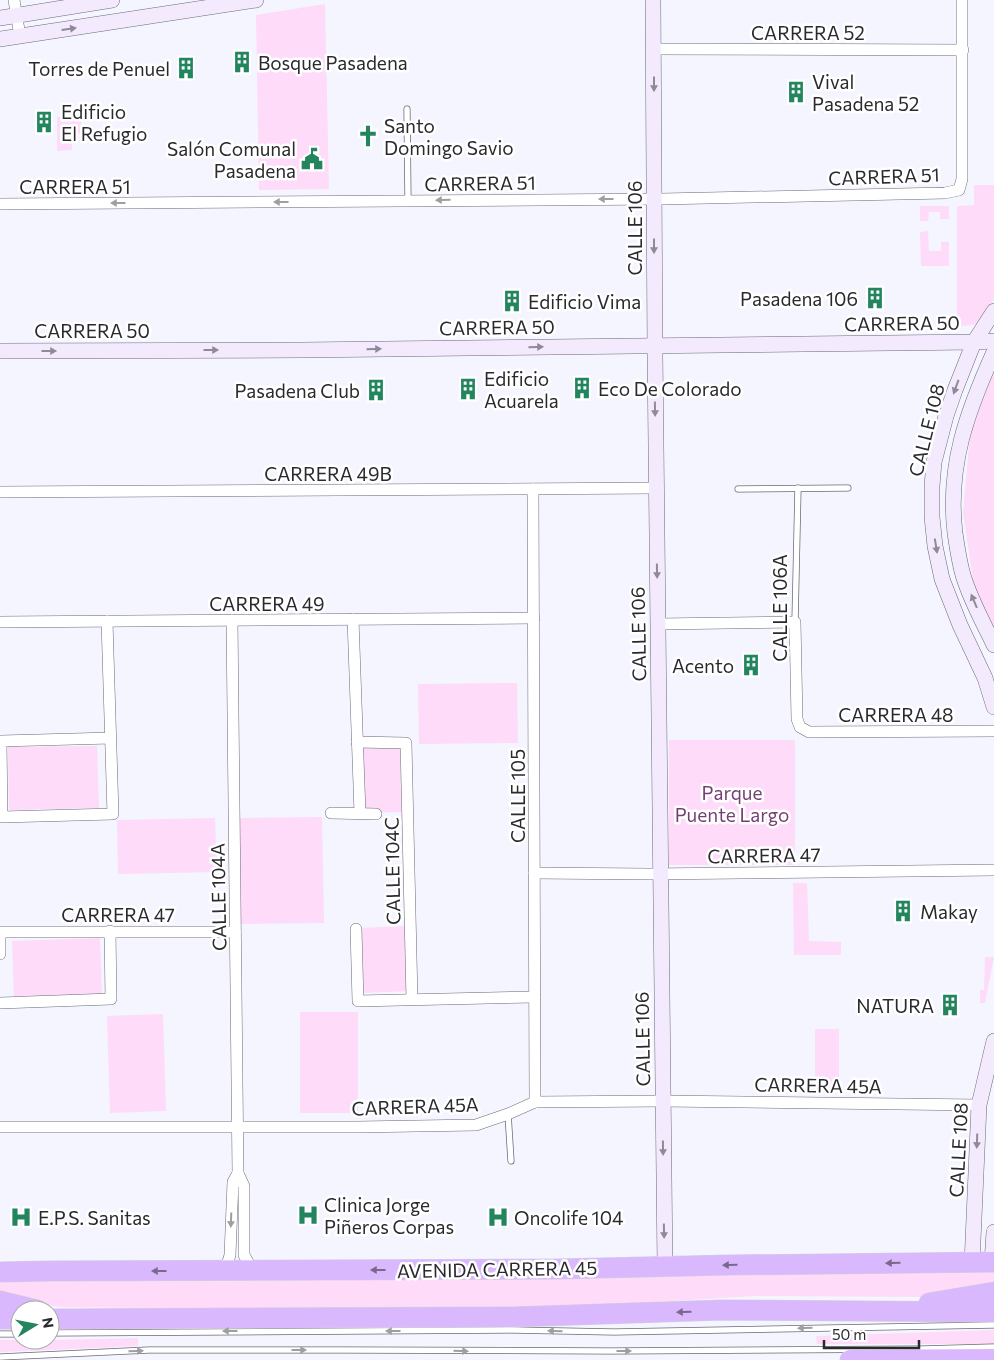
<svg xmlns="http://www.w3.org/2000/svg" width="994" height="1360" font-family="Commissioner,sans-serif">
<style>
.green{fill:#fddbf9}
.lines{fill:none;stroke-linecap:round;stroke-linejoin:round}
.lane-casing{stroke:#6a6b75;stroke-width:7}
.street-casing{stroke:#6a6b75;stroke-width:12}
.secondary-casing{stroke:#6a6b75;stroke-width:16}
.highway-casing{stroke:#d4d4d5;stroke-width:21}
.lane{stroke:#fff;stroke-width:5.5}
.street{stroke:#fff;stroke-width:11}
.secondary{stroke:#f4eafe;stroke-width:15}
.highway{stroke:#d9b8fd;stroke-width:20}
.oneway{fill:#8f8a96}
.oneway2{fill:#9f9fa1}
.oneway3{fill:#796a8b}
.labels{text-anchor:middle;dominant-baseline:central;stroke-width:5;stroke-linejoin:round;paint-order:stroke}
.street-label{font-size:19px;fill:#2a2a2e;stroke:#fff}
.poi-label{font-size:19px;fill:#2a2a2e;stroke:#fff;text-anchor:start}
.park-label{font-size:19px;fill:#763f72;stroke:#fff}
</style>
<rect width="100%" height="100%" fill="#f4f5fe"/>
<g class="green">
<polygon points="325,4 329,189 259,190 256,15"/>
<polygon points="81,114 81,133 76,134 76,136 71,137 72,150 57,151 57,117"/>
<polygon points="974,185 994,185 994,299 977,324 957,327 957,206 974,205"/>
<polygon points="920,206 949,206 949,219 940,219 940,212 929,212 928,221 920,221"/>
<polygon points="928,231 929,251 941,251 941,242 949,242 949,266 921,266 920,232"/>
<polygon points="994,370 994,634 975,592 963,513 970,434"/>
<polygon points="517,683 518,743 419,744 418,684"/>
<rect x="669" y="740" width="126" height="125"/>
<polygon points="97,746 99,808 9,810 8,747"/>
<polygon points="400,747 402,812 361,813 359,748"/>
<polygon points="322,817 324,923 240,924 239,818"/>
<polygon points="215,818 217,872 118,874 117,820"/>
<polygon points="793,883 807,883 809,941 841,942 841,955 794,955"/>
<polygon points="405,926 408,991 364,993 361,928"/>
<polygon points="100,938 102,997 14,1000 12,941"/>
<polygon points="985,957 994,957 985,1003 980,1003 980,990 984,990"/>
<rect x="300" y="1012" width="58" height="101"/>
<polygon points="163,1014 166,1111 110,1113 107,1016"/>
<rect x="815" y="1029" width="24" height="60"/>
<polygon points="994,1268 994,1285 925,1297 755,1296 624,1304 507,1308 309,1310 61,1307 39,1304 0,1294 0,1277"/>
<polygon points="994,1330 994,1344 817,1344 816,1336"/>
<polygon points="138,1338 138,1346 0,1352 0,1340 50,1340"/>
</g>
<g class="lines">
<g class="lane-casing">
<g id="lane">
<polyline points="407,109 408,201"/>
<polyline points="738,489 848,488"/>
<polyline points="795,622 798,488"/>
<polyline points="508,1114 511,1161"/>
<polyline points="50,1333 513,1330 614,1332 994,1325"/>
<polyline points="0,1334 20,1334"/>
<polyline points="0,1357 149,1350 344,1350 611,1351 923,1349 994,1347"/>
</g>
</g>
<g class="street-casing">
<g id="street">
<polyline points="14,0 20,36"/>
<polyline points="654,49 963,50"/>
<polyline points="0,204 662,199 945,193 959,190 962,179 962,0"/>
<polyline points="533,489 535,1102"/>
<polyline points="0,492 656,488"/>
<polyline points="353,619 360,813"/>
<polyline points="232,620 238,1173 244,1186 244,1255 253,1271"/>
<polyline points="107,621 113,814 2,817 1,741 111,738"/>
<polyline points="0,622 534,618"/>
<polyline points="658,624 795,622 797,719 800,727 809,732 994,731"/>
<polyline points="357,742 406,743 412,999"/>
<polyline points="331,813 376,814"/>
<polyline points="534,873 649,874 994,870"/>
<polyline points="356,929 358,1001 535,997"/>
<polyline points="0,954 0,932 235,932"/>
<polyline points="0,1003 111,999 110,931"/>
<polyline points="0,1127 358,1127 476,1125 508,1114 535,1102 663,1101 979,1105"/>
<polyline points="220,1271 228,1262 230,1255 233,1182 238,1173"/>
</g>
</g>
<g class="secondary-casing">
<g id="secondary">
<polyline points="653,0 655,353 665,1267"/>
<polyline points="0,18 112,0"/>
<polyline points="0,39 256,0"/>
<polyline points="994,311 974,342 955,390 946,416 934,462 932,486 932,517 935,546 942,579 960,625 985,678 994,707"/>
<polyline points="0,351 302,350 974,342 994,341"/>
<path d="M994 352C967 412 947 466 955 533 957 547 959 561 963 575 970 599 983 622 994 645"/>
<polyline points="992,1262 994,1232"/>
<polyline points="972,1263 979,1105 994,1041"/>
</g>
</g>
<g class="highway-casing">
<g id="highway">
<polyline points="0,1272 49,1271 558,1269 729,1265 994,1262"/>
<polyline points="0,1301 37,1310"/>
<polyline points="929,1303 994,1292"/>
<polyline points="0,1319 20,1319"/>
<polyline points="50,1319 513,1317 722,1310 994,1312"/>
<polyline points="850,1360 994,1359"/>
</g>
</g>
<use href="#lane" class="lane"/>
<use href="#street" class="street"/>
<use href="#secondary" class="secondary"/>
<use href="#highway" class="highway"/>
</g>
<defs><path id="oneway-solid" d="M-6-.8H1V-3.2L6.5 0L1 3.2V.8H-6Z" transform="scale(1.25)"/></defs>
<g class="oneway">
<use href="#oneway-solid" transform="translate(69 29) rotate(-8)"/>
<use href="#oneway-solid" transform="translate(654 84) rotate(90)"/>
<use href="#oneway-solid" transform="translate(654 246) rotate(90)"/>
<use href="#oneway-solid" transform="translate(536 347) rotate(-1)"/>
<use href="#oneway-solid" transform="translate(374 349) rotate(-1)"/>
<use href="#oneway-solid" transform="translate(211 350)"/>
<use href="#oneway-solid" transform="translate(49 351)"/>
<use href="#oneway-solid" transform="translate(956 387) rotate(110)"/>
<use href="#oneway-solid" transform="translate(655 409) rotate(89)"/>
<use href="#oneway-solid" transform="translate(936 546) rotate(81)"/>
<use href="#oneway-solid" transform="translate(657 571) rotate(89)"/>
<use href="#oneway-solid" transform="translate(974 601) rotate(-113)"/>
<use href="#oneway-solid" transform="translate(977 1141) rotate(92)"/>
<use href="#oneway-solid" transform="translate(663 1148) rotate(89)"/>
<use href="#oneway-solid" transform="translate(664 1231) rotate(89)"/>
</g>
<g class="oneway2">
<use href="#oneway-solid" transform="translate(606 199) rotate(180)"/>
<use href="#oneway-solid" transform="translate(443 200) rotate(179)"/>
<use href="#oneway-solid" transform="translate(281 202) rotate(180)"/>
<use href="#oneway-solid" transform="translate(118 203) rotate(180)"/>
<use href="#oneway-solid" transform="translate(231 1220) rotate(92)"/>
<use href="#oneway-solid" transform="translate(805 1328) rotate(179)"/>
<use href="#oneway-solid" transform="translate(230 1331) rotate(180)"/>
<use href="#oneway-solid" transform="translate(393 1331) rotate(180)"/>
<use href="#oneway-solid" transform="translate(555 1331) rotate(-179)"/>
<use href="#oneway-solid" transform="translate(299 1350)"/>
<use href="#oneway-solid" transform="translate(136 1351) rotate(-2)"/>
<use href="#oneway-solid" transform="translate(461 1351) rotate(1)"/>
<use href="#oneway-solid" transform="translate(624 1351)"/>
</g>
<g class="oneway3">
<use href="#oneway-solid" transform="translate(893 1263) rotate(179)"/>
<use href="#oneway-solid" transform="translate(730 1265) rotate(179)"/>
<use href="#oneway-solid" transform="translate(378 1270) rotate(180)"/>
<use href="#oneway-solid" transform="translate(159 1271) rotate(-180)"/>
<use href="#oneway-solid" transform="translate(684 1312) rotate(178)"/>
</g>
<defs>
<g id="building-bare" transform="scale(1.725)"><path d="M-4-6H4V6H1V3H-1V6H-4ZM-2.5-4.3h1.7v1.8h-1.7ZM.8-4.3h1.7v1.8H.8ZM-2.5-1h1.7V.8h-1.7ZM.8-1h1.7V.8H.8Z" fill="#23855e" stroke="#fff" stroke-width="2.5" paint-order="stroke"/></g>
<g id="church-bare" transform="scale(1.725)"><path d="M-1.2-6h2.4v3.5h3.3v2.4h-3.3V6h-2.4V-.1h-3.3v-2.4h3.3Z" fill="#23855e" stroke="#fff" stroke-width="2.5" paint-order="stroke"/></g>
<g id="civic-bare" transform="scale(1.725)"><path d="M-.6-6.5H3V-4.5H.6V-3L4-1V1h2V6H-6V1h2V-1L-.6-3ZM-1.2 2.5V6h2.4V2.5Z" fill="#23855e" stroke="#fff" stroke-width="2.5" paint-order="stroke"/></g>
<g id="hospital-bare" transform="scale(1.725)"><path d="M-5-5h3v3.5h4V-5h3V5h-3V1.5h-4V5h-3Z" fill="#23855e" stroke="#fff" stroke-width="2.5" paint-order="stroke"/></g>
</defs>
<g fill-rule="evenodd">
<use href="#building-bare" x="242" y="62"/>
<use href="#building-bare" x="186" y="68"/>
<use href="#building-bare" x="796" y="92"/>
<use href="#building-bare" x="44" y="122"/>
<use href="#church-bare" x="368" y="136"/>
<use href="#civic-bare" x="312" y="159"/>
<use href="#building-bare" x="875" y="298"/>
<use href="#building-bare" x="512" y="301"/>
<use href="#building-bare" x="582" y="388"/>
<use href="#building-bare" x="468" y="389"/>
<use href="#building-bare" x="376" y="390"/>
<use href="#building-bare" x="751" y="665"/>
<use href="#building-bare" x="903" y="911"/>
<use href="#building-bare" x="950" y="1005"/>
<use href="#hospital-bare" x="308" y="1215"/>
<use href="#hospital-bare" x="21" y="1217"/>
<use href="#hospital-bare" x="498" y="1217"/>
</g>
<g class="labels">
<g class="street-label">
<text x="808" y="32">CARRERA 52</text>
<text transform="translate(884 176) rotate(-2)">CARRERA 51</text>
<text transform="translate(480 183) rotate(-1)">CARRERA 51</text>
<text x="75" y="186">CARRERA 51</text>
<text transform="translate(634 228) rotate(-90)">CALLE 106</text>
<text transform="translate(902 323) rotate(-1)">CARRERA 50</text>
<text transform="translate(497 327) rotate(-1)">CARRERA 50</text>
<text x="92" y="330">CARRERA 50</text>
<text transform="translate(926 430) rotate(-76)">CALLE 108</text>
<text x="328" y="473">CARRERA 49B</text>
<text x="267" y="603">CARRERA 49</text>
<text transform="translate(779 608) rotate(-90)">CALLE 106A</text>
<text transform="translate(638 634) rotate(-91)">CALLE 106</text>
<text x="896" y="714">CARRERA 48</text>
<text transform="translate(517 796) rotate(-90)">CALLE 105</text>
<text transform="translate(764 855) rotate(-1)">CARRERA 47</text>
<text transform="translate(392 871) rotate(-91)">CALLE 104C</text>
<text transform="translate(218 897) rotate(-91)">CALLE 104A</text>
<text x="118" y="914">CARRERA 47</text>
<text transform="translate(642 1039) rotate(-91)">CALLE 106</text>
<text transform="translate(818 1085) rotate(1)">CARRERA 45A</text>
<text transform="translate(415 1106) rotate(-2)">CARRERA 45A</text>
<text transform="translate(958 1150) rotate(-87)">CALLE 108</text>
<text transform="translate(497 1269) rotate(-1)">AVENIDA CARRERA 45</text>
</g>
<g class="poi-label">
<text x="258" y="62">Bosque Pasadena</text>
<text x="170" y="68" text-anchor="end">Torres de Penuel</text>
<text x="812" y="81">Vival<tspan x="812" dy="22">Pasadena 52</tspan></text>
<text x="61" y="111">Edificio<tspan x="61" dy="22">El Refugio</tspan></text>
<text x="384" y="125">Santo<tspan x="384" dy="22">Domingo Savio</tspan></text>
<text x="296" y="148" text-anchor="end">Salón Comunal<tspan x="296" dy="22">Pasadena</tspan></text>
<text x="858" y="298" text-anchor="end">Pasadena 106</text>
<text x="528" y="301">Edificio Vima</text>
<text x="484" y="378">Edificio<tspan x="484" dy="22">Acuarela</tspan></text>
<text x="598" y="388">Eco De Colorado</text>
<text x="360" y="390" text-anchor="end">Pasadena Club</text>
<text x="734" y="665" text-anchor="end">Acento</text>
<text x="920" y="911">Makay</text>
<text x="934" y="1005" text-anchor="end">NATURA</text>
<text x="324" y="1204">Clinica Jorge<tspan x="324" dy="22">Piñeros Corpas</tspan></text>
<text x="38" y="1217">E.P.S. Sanitas</text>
<text x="514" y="1217">Oncolife 104</text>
</g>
<g class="park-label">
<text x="732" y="792">Parque<tspan x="732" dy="22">Puente Largo</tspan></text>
</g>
</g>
<g transform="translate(35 1325) rotate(80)"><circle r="24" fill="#ffffff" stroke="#aaaaab"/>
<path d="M0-4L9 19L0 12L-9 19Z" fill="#23855e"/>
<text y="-8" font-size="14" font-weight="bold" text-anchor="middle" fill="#2a2a2e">N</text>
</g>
<path d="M824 1340v8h95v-8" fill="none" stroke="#2a2a2e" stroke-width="2.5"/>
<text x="832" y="1340" font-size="15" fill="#2a2a2e" stroke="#ffffff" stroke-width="4" paint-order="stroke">50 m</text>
</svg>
